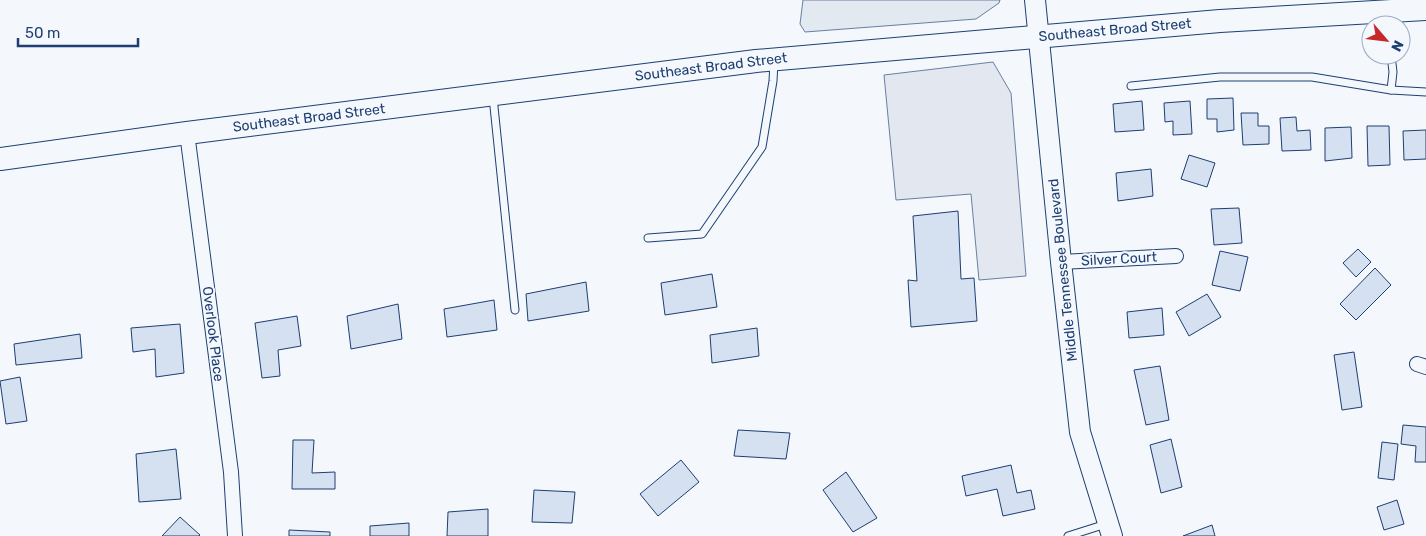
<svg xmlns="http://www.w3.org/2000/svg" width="1426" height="536" font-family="Rubik,sans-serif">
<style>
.green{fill:#e3e9f0;stroke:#687fa3}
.parking{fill:#e3e8f0;stroke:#687fa3}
.building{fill:#d5e0f0;stroke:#1d3f73}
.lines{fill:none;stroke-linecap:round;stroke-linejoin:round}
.service-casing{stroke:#1d3f73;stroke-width:9}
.minor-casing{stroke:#1d3f73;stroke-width:16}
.secondary-casing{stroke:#1d3f73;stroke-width:22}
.primary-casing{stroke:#1d3f73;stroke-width:24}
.service{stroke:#f4f7fb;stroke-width:7}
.minor{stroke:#f4f7fb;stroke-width:14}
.secondary{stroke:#f4f7fb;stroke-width:20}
.primary{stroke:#f4f7fb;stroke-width:22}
.labels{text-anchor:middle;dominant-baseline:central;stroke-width:4;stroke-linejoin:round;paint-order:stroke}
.street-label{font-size:14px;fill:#1d3f73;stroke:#f4f7fb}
</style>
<rect width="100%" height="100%" fill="#f4f7fb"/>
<polygon class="green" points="803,0 1000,0 999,3 976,19 805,32 800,24"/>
<polygon class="parking" points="993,62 1011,93 1026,276 979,280 971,194 896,200 884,75"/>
<g class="building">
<polygon points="1233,98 1234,130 1217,132 1217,119 1207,119 1207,99"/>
<polygon points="1142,101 1144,130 1115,132 1113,104"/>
<polygon points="1190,101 1192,134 1173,135 1173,121 1165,122 1164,103"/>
<polygon points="1241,113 1258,113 1258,126 1269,126 1269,144 1243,145"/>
<polygon points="1296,117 1297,131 1310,130 1311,150 1282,151 1280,118"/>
<polygon points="1367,126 1389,126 1390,165 1368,166"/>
<polygon points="1351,127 1352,158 1325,161 1325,128"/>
<polygon points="1426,130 1426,159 1404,160 1403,131"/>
<polygon points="1189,155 1215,163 1207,187 1181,179"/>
<polygon points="1151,169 1153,196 1118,201 1116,173"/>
<polygon points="1239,208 1242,243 1214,245 1211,209"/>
<polygon points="958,211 961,279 974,278 977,321 911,327 908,280 917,281 913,216"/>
<polygon points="1358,249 1371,262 1356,277 1343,263"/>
<polygon points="1220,251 1248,257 1240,291 1212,285"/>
<polygon points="1375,268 1391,285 1356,320 1340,304"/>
<polygon points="712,274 717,307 665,315 661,283"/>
<polygon points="586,282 589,311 528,321 526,294"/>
<polygon points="1207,294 1221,317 1189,336 1176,312"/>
<polygon points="494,300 497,330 447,337 444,309"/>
<polygon points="398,304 402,339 351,349 347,316"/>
<polygon points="1162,308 1164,335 1129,338 1127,312"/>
<polygon points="297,316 301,346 278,350 280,376 262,378 255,323"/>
<polygon points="180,324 184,373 156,377 155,349 133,352 131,328"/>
<polygon points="757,328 759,356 712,363 710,335"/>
<polygon points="80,334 82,358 16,365 14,344"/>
<polygon points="1354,352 1362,407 1342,410 1334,355"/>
<polygon points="1160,366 1169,420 1146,425 1134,370"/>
<polygon points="20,377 27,421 6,424 0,381"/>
<polygon points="1403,425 1426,427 1426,462 1415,462 1416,446 1401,444"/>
<polygon points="738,430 790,433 786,459 734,456"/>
<polygon points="1171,439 1182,487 1161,493 1150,445"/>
<polygon points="293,440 314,440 312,473 335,472 335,489 292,489"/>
<polygon points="1382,442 1398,444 1394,480 1378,478"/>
<polygon points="176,449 181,499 139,502 136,454"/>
<polygon points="681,460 699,482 658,516 640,494"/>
<polygon points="1011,465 1017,493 1031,490 1035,509 1003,516 997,489 966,496 962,476"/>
<polygon points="846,472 877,518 853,532 823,490"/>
<polygon points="534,490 575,492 572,523 532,522"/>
<polygon points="1397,500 1404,524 1384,530 1377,507"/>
<polygon points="488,509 488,536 447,536 448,512"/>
<polygon points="180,517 200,535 199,536 162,536"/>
<polygon points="409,523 409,536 370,536 370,526"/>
<polygon points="1212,525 1215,536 1183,536"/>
<polygon points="289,530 330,532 330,536 289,536"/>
</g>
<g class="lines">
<g class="service-casing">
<g id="service">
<polyline points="1391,55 1393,72 1391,90"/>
<polyline points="1131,86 1220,77 1312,77 1391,90 1426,92"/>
<polyline points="493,97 515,310"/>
<polyline points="648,238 702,234 762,147 773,81 774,62"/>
<polyline points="1068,536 1106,524"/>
</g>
</g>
<g class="minor-casing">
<g id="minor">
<polyline points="187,133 231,472 235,536"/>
<polyline points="1061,262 1176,256"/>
<polyline points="1417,364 1426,367"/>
</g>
</g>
<g class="secondary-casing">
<polyline id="secondary" points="1035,0 1061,262 1080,432 1112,536"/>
</g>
<g class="primary-casing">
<polyline id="primary" points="0,159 187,133 756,61 1220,21 1426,9"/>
</g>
<use href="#service" class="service"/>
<use href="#minor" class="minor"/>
<use href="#secondary" class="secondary"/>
<use href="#primary" class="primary"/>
</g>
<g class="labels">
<g class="street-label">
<text transform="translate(1115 30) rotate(-5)">Southeast Broad Street</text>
<text transform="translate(711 67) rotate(-7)">Southeast Broad Street</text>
<text transform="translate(309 118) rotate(-7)">Southeast Broad Street</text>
<text transform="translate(1119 259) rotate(-3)">Silver Court</text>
<text transform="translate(1063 270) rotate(-96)">Middle Tennessee Boulevard</text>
<text transform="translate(213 334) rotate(83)">Overlook Place</text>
</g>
</g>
<g transform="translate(1386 40) rotate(118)"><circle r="24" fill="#f4f7fb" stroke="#9eadc5"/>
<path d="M0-4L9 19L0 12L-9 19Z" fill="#c62828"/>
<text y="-8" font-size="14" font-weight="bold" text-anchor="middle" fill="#1d3f73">N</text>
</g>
<path d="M18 38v8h120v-8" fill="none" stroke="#1d3f73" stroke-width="2.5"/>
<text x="25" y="38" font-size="15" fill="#1d3f73" stroke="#f4f7fb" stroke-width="4" paint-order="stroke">50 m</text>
</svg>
